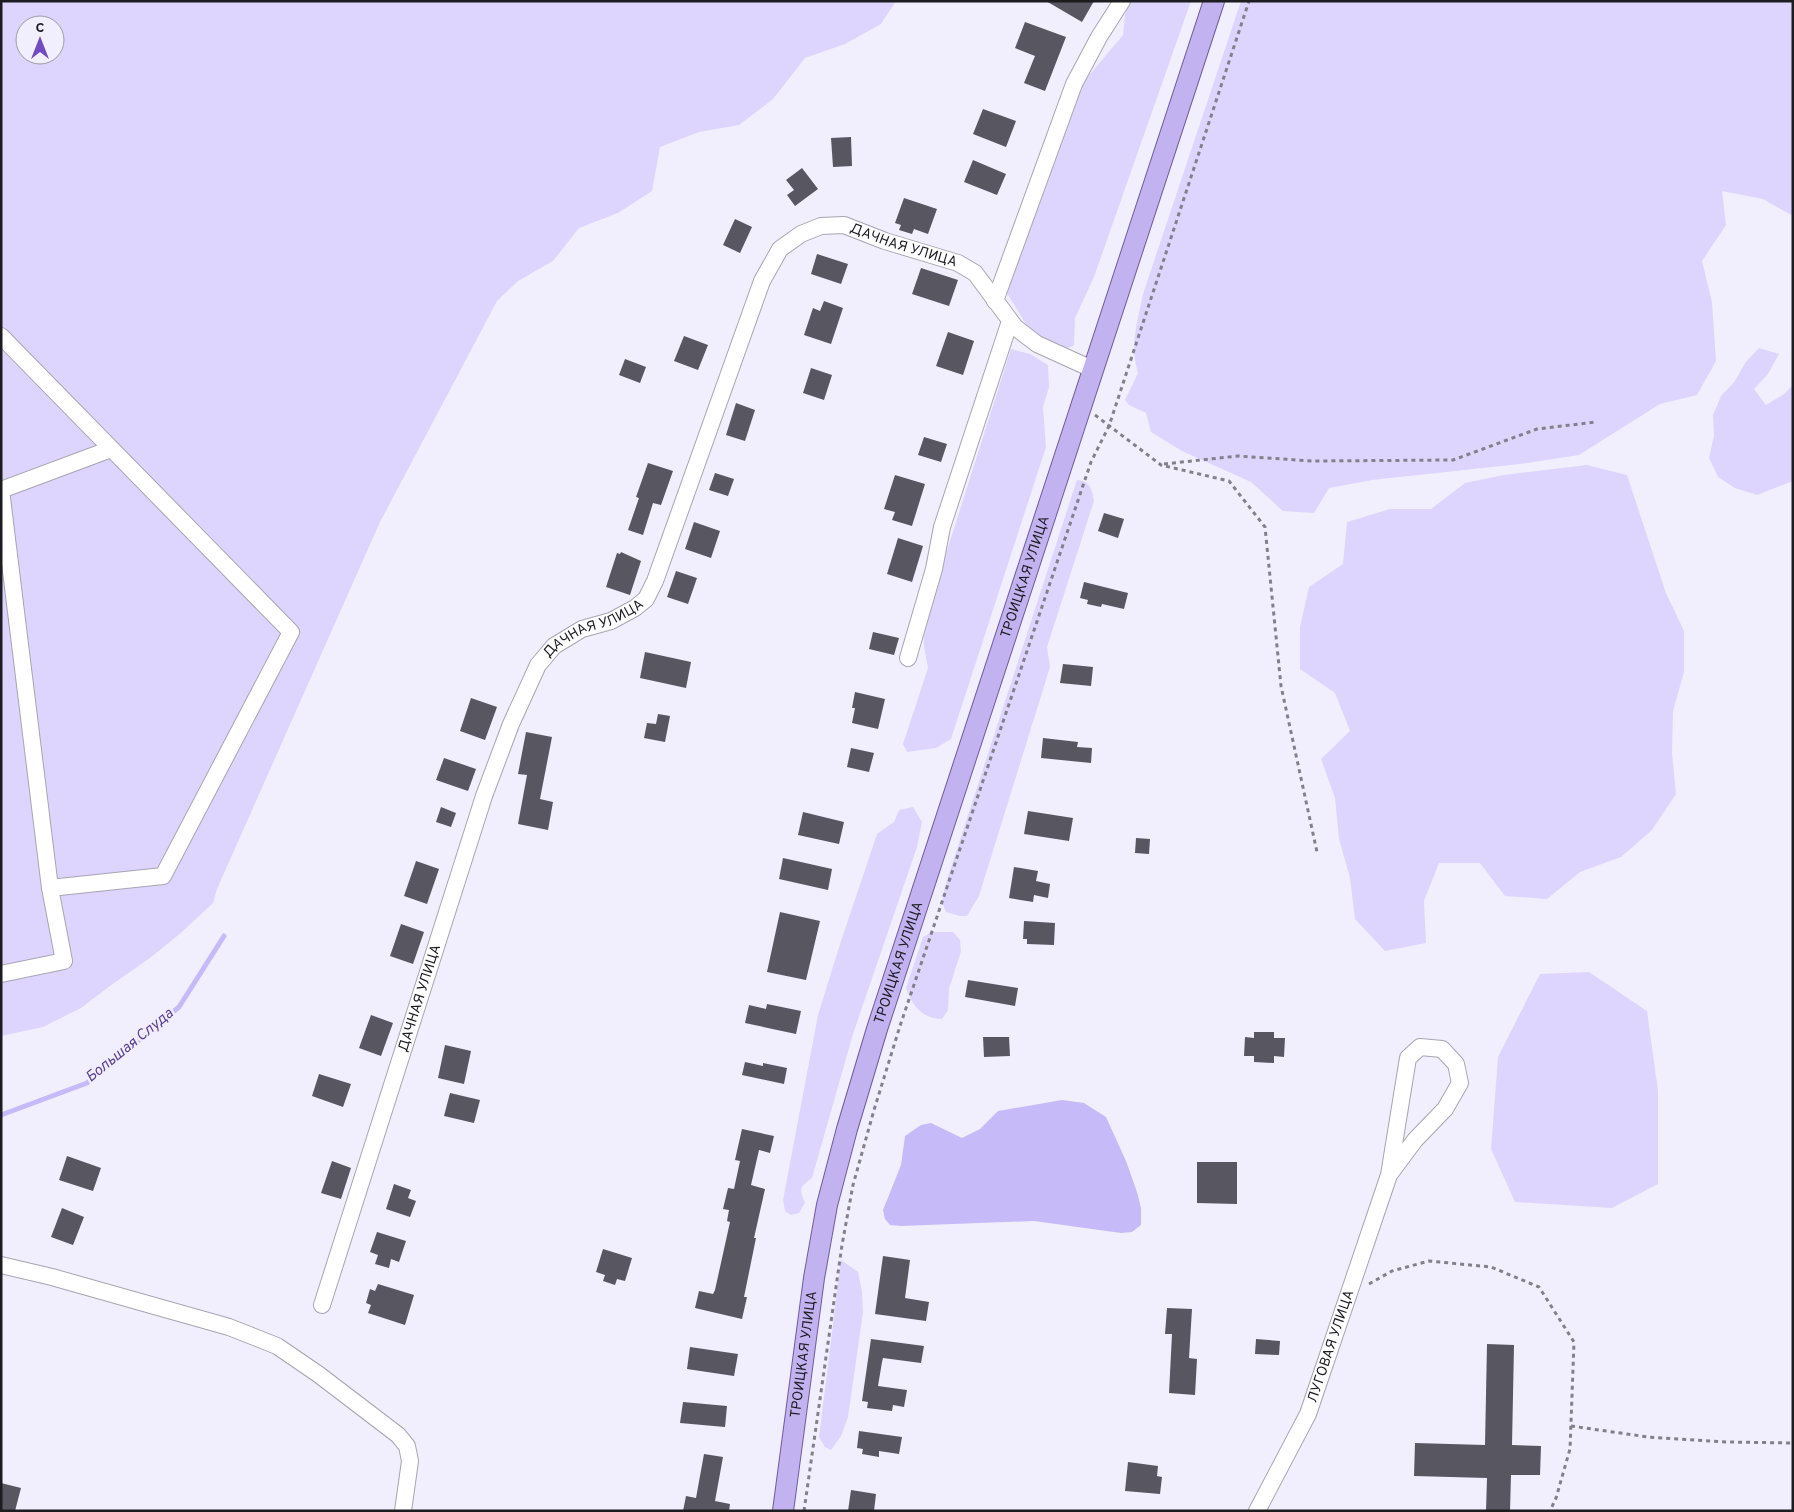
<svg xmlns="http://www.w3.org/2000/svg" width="1794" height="1512" font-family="Overpass,sans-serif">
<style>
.green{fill:#ddd5fe;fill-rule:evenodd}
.water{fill:#c7baf8}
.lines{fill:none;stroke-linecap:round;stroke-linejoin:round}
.stream{stroke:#c7baf8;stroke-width:5}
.building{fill:#585661}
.minor-casing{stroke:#a7a5b1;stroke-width:18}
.major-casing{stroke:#6e5ca0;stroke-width:22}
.path{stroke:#82818a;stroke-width:3;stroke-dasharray:4 4;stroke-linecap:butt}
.minor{stroke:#fff;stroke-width:16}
.major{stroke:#c2b2ef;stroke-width:20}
.labels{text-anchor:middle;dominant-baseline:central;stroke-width:5;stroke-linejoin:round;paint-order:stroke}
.street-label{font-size:14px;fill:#1d1c21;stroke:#f1effd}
.water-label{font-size:15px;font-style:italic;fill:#5a4098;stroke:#f1effd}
</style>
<rect width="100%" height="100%" fill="#f1effd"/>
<g class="green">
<path d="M1 1H896L881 24 845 44 805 58 773 99 739 125 699 132 660 147 652 191 618 213 579 228 553 261 518 281 497 301 380 522 217 889 213 903 182 932 150 958 114 983 81 1008 43 1027 1 1036ZM25 25H55V55H25Z"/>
<path d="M1128 1H1191L1094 277 1075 318 1074 345C1062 354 1045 345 1035 336 1026 327 1014 303 1006 292L1081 85 1123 35 1126 7Z"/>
<path d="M1241 1H1793V216L1763 199 1722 191 1726 225 1702 261 1712 302 1716 361 1697 395 1660 404 1579 455 1520 464 1372 480 1329 488 1314 513 1283 511 1251 482 1182 451 1151 432 1146 413 1129 405 1125 400 1138 373C1129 344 1138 321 1143 294Z"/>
<polygon points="1759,348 1779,354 1768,374 1754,389 1766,405 1784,394 1793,385 1793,481 1757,495 1735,488 1718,477 1709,458 1714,436 1713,415 1721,396 1735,381 1745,363"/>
<polygon points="1011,349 1030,354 1048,365 1049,387 1043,407 1046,447 951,739 936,748 907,752 903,744 928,668 924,647 923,626"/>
<polygon points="1587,465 1627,475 1666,593 1684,631 1684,672 1673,711 1672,753 1676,794 1652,830 1621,857 1580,872 1547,899 1505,896 1480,863 1439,863 1424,901 1426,943 1385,951 1355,919 1350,878 1339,839 1335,798 1321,759 1350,731 1335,693 1300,669 1300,627 1309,587 1343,564 1347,522 1390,509 1431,509 1465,483 1504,475"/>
<path d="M1077 480C1090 481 1092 489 1094 501L1047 647 1050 667 979 896 967 916H960L946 912 942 902 945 886Z"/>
<path d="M913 807 922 822 917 847 853 1034 812 1178C799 1188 799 1188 805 1203L799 1213 791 1215 785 1211 783 1200 818 1015 840 944 877 834 894 822 899 810Z"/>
<path d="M932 932H953L960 940 961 951 949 989 948 1010 942 1019C923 1019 912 1006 906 988L923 937Z"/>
<polygon points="1589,972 1647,1011 1658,1091 1658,1184 1612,1208 1515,1202 1491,1149 1498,1057 1540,974"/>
<polygon points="841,1260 858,1272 862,1292 863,1312 848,1417 841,1436 831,1450 825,1447 819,1437"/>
</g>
<polygon class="water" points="1062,1100 1084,1103 1106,1117 1126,1161 1137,1192 1141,1208 1141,1225 1132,1232 1121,1233 1034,1221 901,1226 890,1225 885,1219 883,1210 901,1165 905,1136 921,1125 931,1123 962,1138 980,1129 998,1111"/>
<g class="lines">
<polyline class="stream" points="1,1115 87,1083 179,1007 224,936"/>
</g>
<g class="building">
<polygon points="1046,1 1094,1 1082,22"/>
<polygon points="1025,22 1066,37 1045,91 1024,83 1035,56 1015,48"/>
<polygon points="983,109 1016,121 1006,147 973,134"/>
<polygon points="851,137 852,166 833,167 831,138"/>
<polygon points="973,160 1006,174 997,195 964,182"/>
<polygon points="802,168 818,189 795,206 787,195 794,190 786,180"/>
<polygon points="904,198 937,209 928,234 914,229 912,234 899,230 901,225 895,223"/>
<polygon points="735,219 752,227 740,253 723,245"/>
<polygon points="817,254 848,264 841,284 811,274"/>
<polygon points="921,268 958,280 949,306 912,294"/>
<polygon points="824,301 843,308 831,344 804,335 813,308 820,311"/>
<polygon points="948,332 974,341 963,375 936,366"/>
<polygon points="684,336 708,345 698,370 674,361"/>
<polygon points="625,359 646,367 640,383 619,375"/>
<polygon points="811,368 832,375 824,400 803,393"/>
<polygon points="736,403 755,410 745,441 726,435"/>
<polygon points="924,437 947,444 941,462 918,455"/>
<polygon points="648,463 673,471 661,505 653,503 643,535 628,530 639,498 636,497"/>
<polygon points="715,473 734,479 728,496 709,490"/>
<polygon points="895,475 925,484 912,526 892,520 895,512 884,509"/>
<polygon points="1104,513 1124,519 1118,538 1098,531"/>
<polygon points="694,522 720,531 711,558 685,549"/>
<polygon points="898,538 923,546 912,582 887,574"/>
<polygon points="621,552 641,561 630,595 606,587 617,553 620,554"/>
<polygon points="676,571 697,578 688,604 667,597"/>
<polygon points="1084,582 1128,593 1124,609 1102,604 1101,607 1087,604 1088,600 1080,598"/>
<polygon points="873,632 899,638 894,655 869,649"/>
<polygon points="645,652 691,662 686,688 640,678"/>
<polygon points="1063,664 1093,667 1091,686 1060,683"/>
<polygon points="855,692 885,699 878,729 852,723 855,708 852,708"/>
<polygon points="471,698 497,707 485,740 460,731"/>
<polygon points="658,714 670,716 665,742 644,738 647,723 656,724"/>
<polygon points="526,732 552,737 540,799 553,802 548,830 518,824 527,775 518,774"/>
<polygon points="1043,738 1078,742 1077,747 1092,748 1091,763 1041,758"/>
<polygon points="851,748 874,753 869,772 847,767"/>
<polygon points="444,758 476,769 468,791 436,780"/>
<polygon points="441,807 456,813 451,827 436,822"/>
<polygon points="1028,811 1073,818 1069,841 1024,834"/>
<polygon points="803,812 844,822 839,844 798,835"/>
<polygon points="1136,838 1150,839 1149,854 1135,853"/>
<polygon points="783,858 832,869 828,890 779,879"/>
<polygon points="416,861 439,869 427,904 404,896"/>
<polygon points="1014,867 1038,871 1036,881 1050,884 1048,898 1034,895 1033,902 1009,898"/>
<polygon points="780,912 820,921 806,980 767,972"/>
<polygon points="1024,921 1055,923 1054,945 1027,944 1027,939 1023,939"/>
<polygon points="401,924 424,932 413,964 390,956"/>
<polygon points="968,980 1018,988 1015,1006 965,997"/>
<polygon points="767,1004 801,1011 796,1034 745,1023 749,1005 766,1009"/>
<polygon points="371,1015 393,1023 381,1056 359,1048"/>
<polygon points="1254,1032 1274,1032 1274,1038 1285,1038 1284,1057 1274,1056 1274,1063 1254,1062 1254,1056 1244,1056 1245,1037 1254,1038"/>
<polygon points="983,1037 1009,1037 1010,1056 984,1057"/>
<polygon points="445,1045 471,1051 464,1084 438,1078"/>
<polygon points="745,1062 763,1066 763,1063 787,1068 784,1084 742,1075"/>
<polygon points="319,1074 351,1084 343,1107 312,1096"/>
<polygon points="450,1093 480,1100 474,1123 444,1116"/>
<polygon points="742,1129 774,1136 770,1153 759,1150 751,1185 765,1189 754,1238 756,1238 744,1297 747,1297 742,1319 695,1308 699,1291 713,1294 715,1290 730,1222 727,1221 729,1210 723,1209 728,1188 734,1189 740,1161 735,1160"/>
<polygon points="67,1156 101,1168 93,1191 59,1180"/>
<polygon points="332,1161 351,1168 341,1199 321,1193"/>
<polygon points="1197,1162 1237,1162 1237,1204 1197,1203"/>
<polygon points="394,1184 411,1190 408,1198 416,1201 410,1217 386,1209"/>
<polygon points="62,1208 84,1217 73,1245 51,1237"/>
<polygon points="377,1232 406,1241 399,1262 391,1259 389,1268 375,1264 378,1255 370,1252"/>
<polygon points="603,1249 632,1258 625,1281 617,1279 615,1285 603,1281 605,1275 596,1272"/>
<polygon points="883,1256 910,1260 905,1298 929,1302 926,1321 875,1314"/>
<polygon points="378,1284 414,1295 405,1325 368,1313 371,1305 366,1303 370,1289 375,1291"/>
<polygon points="1167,1308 1192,1309 1189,1358 1197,1359 1195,1395 1169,1393 1172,1334 1165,1334"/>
<polygon points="871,1339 924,1346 921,1363 883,1358 882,1362 878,1386 907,1390 904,1407 893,1405 892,1411 867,1408 868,1402 862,1401"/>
<polygon points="1256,1339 1280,1341 1279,1355 1255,1354"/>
<polygon points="1487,1344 1514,1345 1512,1445 1541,1446 1540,1475 1511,1475 1510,1511 1486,1511 1487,1478 1414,1476 1415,1443 1485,1445"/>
<polygon points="690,1347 738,1354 734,1376 687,1369"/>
<polygon points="683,1402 727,1406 725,1427 680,1423"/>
<polygon points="859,1431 902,1437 899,1454 879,1451 879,1457 862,1454 863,1449 857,1448"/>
<polygon points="704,1454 723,1457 715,1501 730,1504 729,1511 683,1511 686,1496 696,1498"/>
<polygon points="1128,1462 1158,1466 1157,1476 1162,1477 1160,1494 1125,1491"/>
<polygon points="1,1483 21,1488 15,1511 1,1511"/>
<polygon points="851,1490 876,1494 874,1511 848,1511"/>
</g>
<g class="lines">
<g class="minor-casing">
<g id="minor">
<polyline points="995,301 1074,84 1099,37 1122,1"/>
<polyline points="1,336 291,632 163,876 50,888 64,961 1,974"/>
<polyline points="1,490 50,888"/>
<polyline points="1,490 111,449"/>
<polyline points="908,658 934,569 942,527 1010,321"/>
<polyline points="1,1265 52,1277 229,1327 277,1346 318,1374 398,1435 407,1446 410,1461 403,1511"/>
<path id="s1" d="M322 1305 484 796 511 724 538 665 554 646 582 629 611 621 635 608 646 599 655 581 762 281 780 249 801 234 821 226 844 225 885 241 958 263 975 273 1015 327 1037 344 1092 369"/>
<path id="s2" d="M1257 1511 1308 1414 1389 1175 1408 1058 1420 1047 1442 1049 1456 1064 1460 1083 1445 1109 1415 1140 1389 1175"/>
</g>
</g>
<g class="major-casing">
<g id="major">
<path id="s3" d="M783 1511 814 1278 827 1205 847 1129 877 1029 1214 1"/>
</g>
</g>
<g class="path">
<polyline points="1095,415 1161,465 1229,481 1265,527 1281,686 1317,852"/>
<polyline points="1164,464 1238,456 1312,461 1453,460 1537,429 1596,422"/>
<polyline points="1369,1284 1392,1271 1429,1261 1491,1267 1539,1287 1574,1342 1570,1449 1556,1498 1550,1511"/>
<polyline points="1571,1426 1648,1437 1726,1442 1793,1443"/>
<polyline points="804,1511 842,1245 853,1185 874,1110 900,1026 1091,462 1109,426 1249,1"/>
</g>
<use href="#minor" class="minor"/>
<use href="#major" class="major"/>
</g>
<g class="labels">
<g class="street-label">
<text stroke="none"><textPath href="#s1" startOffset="1314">ДАЧНАЯ УЛИЦА</textPath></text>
<text stroke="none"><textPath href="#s3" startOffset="968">ТРОИЦКАЯ УЛИЦА</textPath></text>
<text stroke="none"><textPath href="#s1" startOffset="744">ДАЧНАЯ УЛИЦА</textPath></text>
<text stroke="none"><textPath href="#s3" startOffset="562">ТРОИЦКАЯ УЛИЦА</textPath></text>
<text stroke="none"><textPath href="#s1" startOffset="322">ДАЧНАЯ УЛИЦА</textPath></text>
<text stroke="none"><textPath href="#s2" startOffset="181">ЛУГОВАЯ УЛИЦА</textPath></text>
<text stroke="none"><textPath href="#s3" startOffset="158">ТРОИЦКАЯ УЛИЦА</textPath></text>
</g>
<g class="water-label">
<text transform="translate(130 1046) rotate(-39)">Большая Слуда</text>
</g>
</g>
<rect width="1794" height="1512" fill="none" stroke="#1d1c21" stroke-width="5"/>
<g transform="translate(40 40)"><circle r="24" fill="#f1effd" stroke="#9c9ba5"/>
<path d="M0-4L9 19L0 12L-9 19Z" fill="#714bc3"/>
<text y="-8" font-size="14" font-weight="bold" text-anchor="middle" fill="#1d1c21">С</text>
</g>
</svg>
